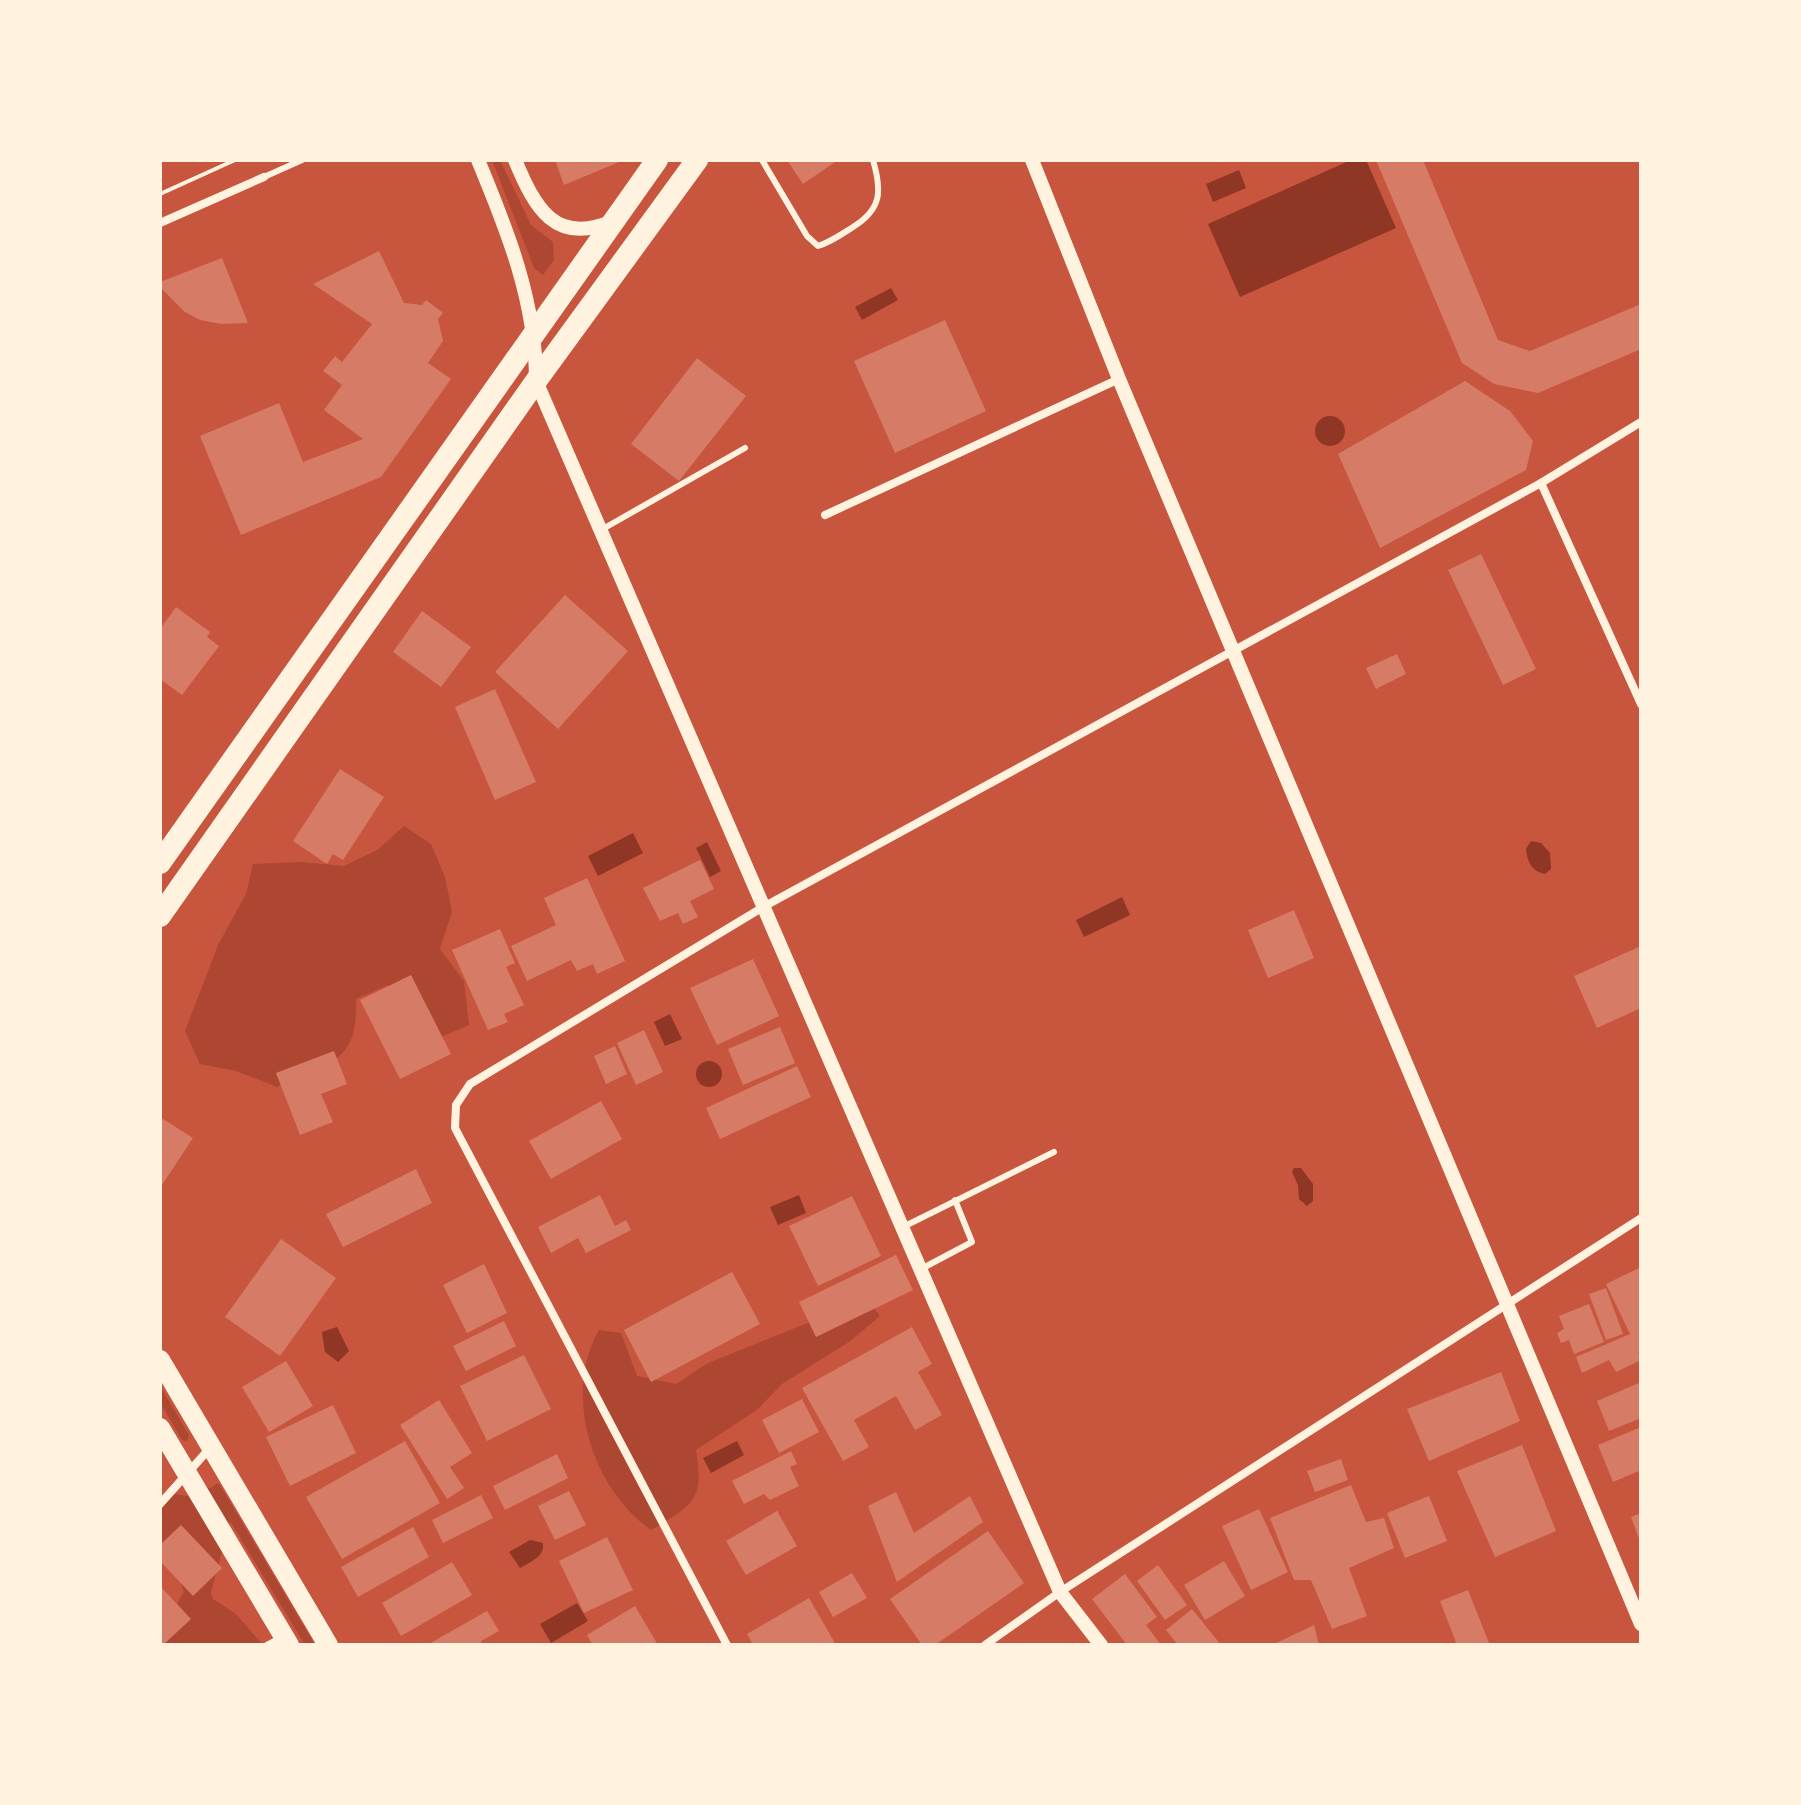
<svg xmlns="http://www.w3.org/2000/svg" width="1801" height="1805" font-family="Helvetica,sans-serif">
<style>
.green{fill:#ae4732}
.water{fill:#8f3625}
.building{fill:#d67c66}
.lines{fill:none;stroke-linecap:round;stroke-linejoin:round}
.path{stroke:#fff3e0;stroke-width:4}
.service{stroke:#fff3e0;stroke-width:6}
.minor{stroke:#fff3e0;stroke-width:8}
.tertiary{stroke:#fff3e0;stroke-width:14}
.primary{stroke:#fff3e0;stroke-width:20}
.trunk{stroke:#fff3e0;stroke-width:22}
</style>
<rect width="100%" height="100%" fill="#c8553d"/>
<g class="green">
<polygon points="492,160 500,160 531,225 553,242 554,260 543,275 534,268"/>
<path d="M404 826 431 844 445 877 452 912 440 949 464 981 469 1025 427 1043 421 996 388 985 356 999C359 1063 328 1064 277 1087L236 1071 200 1064 185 1031 218 945 246 894 253 864 301 862 344 866 377 850Z"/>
<path d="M867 1299 880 1316 849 1342 782 1384 758 1409 696 1450C705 1501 692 1505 651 1530 592 1489 562 1394 599 1330L621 1333 637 1376 676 1384 708 1363Z"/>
<polygon points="160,1386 189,1435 187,1441 182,1440 160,1402"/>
<polygon points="217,1483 220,1485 315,1645 305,1645 230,1521 211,1593 213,1599 236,1614 263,1645 160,1645 170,1615 184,1592 169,1549 160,1540 160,1496 169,1493 194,1497 202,1487 211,1488"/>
</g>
<g class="water">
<polygon points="1351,160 1366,160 1396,228 1240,297 1208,224"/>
<polygon points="1239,170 1246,188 1213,202 1206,184"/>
<polygon points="891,288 898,300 862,320 855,307"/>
<circle cx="1330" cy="431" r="15"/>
<polygon points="633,833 643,853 598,876 588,856"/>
<path d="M1531 841 1541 843 1550 853 1551 869 1545 874C1532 872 1527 861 1526 849Z"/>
<polygon points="707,842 721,871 710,877 696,848"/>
<polygon points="1122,897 1130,915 1084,937 1076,920"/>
<polygon points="670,1014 682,1039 665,1046 654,1022"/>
<circle cx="709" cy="1074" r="13"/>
<polygon points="1294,1168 1301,1168 1313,1184 1313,1201 1307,1206 1299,1199 1298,1185 1292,1172"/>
<polygon points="799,1195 806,1213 778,1225 770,1207"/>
<polygon points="337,1327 349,1351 338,1362 325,1352 322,1332"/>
<polygon points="737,1441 744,1455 711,1473 703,1458"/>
<path d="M530 1540 543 1543C545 1557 530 1562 520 1568L509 1552Z"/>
<polygon points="577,1603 588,1621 551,1643 540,1624"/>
</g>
<g class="building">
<polygon points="555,160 624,160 564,185"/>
<polygon points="787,160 838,160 803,184"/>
<polygon points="1376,160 1423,160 1498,340 1530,351 1641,304 1641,349 1538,393 1494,384 1462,363"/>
<polygon points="379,251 404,303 422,305 426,300 443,313 438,319 443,341 428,363 451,379 381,477 241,535 200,436 279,403 303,462 363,439 324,410 342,385 323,371 335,356 342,362 372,324 313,284"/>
<polygon points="222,258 248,323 221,324 200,320 185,312 160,287 160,282"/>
<polygon points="945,320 986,411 895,453 854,361"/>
<polygon points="697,358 746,396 679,481 631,444"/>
<polygon points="1465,381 1510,411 1533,441 1526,470 1380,548 1338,454"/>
<polygon points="1481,554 1536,669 1503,685 1448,570"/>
<polygon points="565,595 628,651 558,729 495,672"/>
<polygon points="176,607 210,632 207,637 219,646 182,695 160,679 160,629"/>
<polygon points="422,611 471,647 441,687 393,652"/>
<polygon points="1397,654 1406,674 1376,689 1366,668"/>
<polygon points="495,689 536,782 495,800 455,707"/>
<polygon points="340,769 384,797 343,860 333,854 327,864 293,841"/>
<polygon points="700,860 714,889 690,901 698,917 683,924 678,913 660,921 643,888"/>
<polygon points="587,878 625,961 597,974 593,964 577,971 571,960 527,981 511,946 556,925 544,898"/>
<polygon points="1294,910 1314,958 1268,978 1248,930"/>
<polygon points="500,929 515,963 506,967 524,1005 504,1014 508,1022 488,1030 452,950"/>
<polygon points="1641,946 1641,1008 1597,1028 1574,976"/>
<polygon points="753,959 779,1016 717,1045 690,988"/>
<polygon points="411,975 451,1054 400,1079 360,1000"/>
<polygon points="780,1027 795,1063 743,1085 728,1049"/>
<polygon points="644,1030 663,1072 636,1085 617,1043"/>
<polygon points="615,1046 627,1074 606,1084 594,1056"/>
<polygon points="334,1051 347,1084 321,1094 333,1122 300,1135 276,1073"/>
<polygon points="797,1066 811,1097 720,1139 706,1108"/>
<polygon points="601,1101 622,1139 551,1179 529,1141"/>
<polygon points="160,1117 193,1138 160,1188"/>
<polygon points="416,1169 432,1203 343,1247 326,1214"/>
<polygon points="600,1195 615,1226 626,1220 631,1230 586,1253 578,1238 551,1253 538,1227"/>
<polygon points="852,1196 881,1256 818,1286 789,1226"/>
<polygon points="281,1239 336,1278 280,1356 225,1317"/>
<polygon points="896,1255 913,1290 816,1337 799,1302"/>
<polygon points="484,1264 507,1313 467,1333 443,1285"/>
<polygon points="1641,1267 1641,1351 1638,1352 1641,1360 1616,1372 1609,1360 1582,1373 1576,1357 1630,1334 1606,1284"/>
<polygon points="732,1272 760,1324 651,1382 624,1330"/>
<polygon points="1606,1288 1623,1334 1606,1340 1589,1294"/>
<polygon points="1589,1304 1604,1342 1574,1354 1569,1340 1561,1343 1557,1333 1564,1329 1559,1316"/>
<polygon points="504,1321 516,1346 466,1371 453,1346"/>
<polygon points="912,1327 932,1364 918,1372 942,1415 915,1430 896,1396 854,1420 869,1447 843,1461 802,1388"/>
<polygon points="524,1355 551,1409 487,1441 460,1386"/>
<polygon points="286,1361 313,1406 269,1432 242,1387"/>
<polygon points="1501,1372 1520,1421 1429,1461 1407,1409"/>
<polygon points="1641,1382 1641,1418 1609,1431 1597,1401"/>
<polygon points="802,1399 819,1432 779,1453 762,1420"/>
<polygon points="439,1400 472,1453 450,1467 464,1488 447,1499 400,1425"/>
<polygon points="333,1405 356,1453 290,1486 266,1437"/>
<polygon points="1641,1427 1641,1470 1613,1482 1598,1445"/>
<polygon points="405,1441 440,1503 342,1559 306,1497"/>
<polygon points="1522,1445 1556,1531 1495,1557 1457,1471"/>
<polygon points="791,1451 797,1464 790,1467 799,1486 770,1500 764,1494 744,1504 732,1481"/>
<polygon points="557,1454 568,1478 505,1510 493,1486"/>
<polygon points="1341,1459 1348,1480 1315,1492 1307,1471"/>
<polygon points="1351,1485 1366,1522 1384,1518 1394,1548 1349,1568 1367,1616 1332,1629 1311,1580 1294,1580 1270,1518"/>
<polygon points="569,1491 586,1525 555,1540 538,1506"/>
<polygon points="896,1492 914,1533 970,1496 983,1522 897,1582 868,1506"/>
<polygon points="481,1495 493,1518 443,1543 432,1520"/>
<polygon points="1429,1496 1447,1541 1405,1558 1387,1513"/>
<polygon points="1259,1509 1288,1572 1251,1590 1222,1526"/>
<polygon points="777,1511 797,1546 746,1575 726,1541"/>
<polygon points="1641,1513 1641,1544 1631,1517"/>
<polygon points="181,1525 222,1568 193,1596 160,1561 160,1545"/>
<polygon points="413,1527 429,1557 358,1597 341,1567"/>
<polygon points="988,1531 1024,1583 935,1645 922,1645 890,1599"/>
<polygon points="607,1537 633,1590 584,1613 559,1561"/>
<polygon points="1224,1561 1245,1596 1205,1620 1184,1585"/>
<polygon points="452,1562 472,1595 401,1636 382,1603"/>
<polygon points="1158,1565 1187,1605 1165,1620 1137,1581"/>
<polygon points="852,1573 867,1598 833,1617 819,1592"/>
<polygon points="1125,1574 1157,1617 1146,1625 1161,1645 1127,1645 1092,1599"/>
<polygon points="160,1586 191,1619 163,1645 160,1645"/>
<polygon points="1468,1590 1489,1643 1483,1645 1457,1645 1440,1601"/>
<polygon points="809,1598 836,1645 753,1645 747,1634"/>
<polygon points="635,1606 658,1645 593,1645 587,1635"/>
<polygon points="1192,1609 1221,1645 1178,1645 1166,1630"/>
<polygon points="487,1611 499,1631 481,1641 483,1645 427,1645"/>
<polygon points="1314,1625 1319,1645 1272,1645"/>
</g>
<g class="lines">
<polyline class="path" points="160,194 235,160"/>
<g class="service">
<path d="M762 160 807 236 818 246C831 242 842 234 853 227 882 209 882 191 873 160"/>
<polyline points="264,177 302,160"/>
<polyline points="601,530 745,448"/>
<polyline points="903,1227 1054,1152"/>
<polyline points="921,1269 972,1242 955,1200"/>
<polyline points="267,1645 280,1638"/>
</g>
<g class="minor">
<polyline points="160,223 264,177"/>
<polyline points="1541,483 1641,704"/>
<polyline points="825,515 1119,379"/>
<polyline points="160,1504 210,1448"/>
<polyline points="727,1645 455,1128 456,1105 470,1084 765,906 1541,483 1641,422"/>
<polyline points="985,1645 1060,1592 1641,1218"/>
</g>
<g class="tertiary">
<path d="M478 160C508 232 536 302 536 381L1060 1592 1101 1645"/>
<path d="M515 160C535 208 555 246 613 221"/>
<polyline points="1032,160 1119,379 1641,1624"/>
</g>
<g class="primary">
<polyline points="160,1360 328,1645"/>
<polyline points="160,1428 289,1645"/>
</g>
<g class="trunk">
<polyline points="160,863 657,160"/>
<polyline points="160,916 536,381 697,160"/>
</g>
</g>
<rect width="1801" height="1805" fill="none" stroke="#fff3e0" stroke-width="324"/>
</svg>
